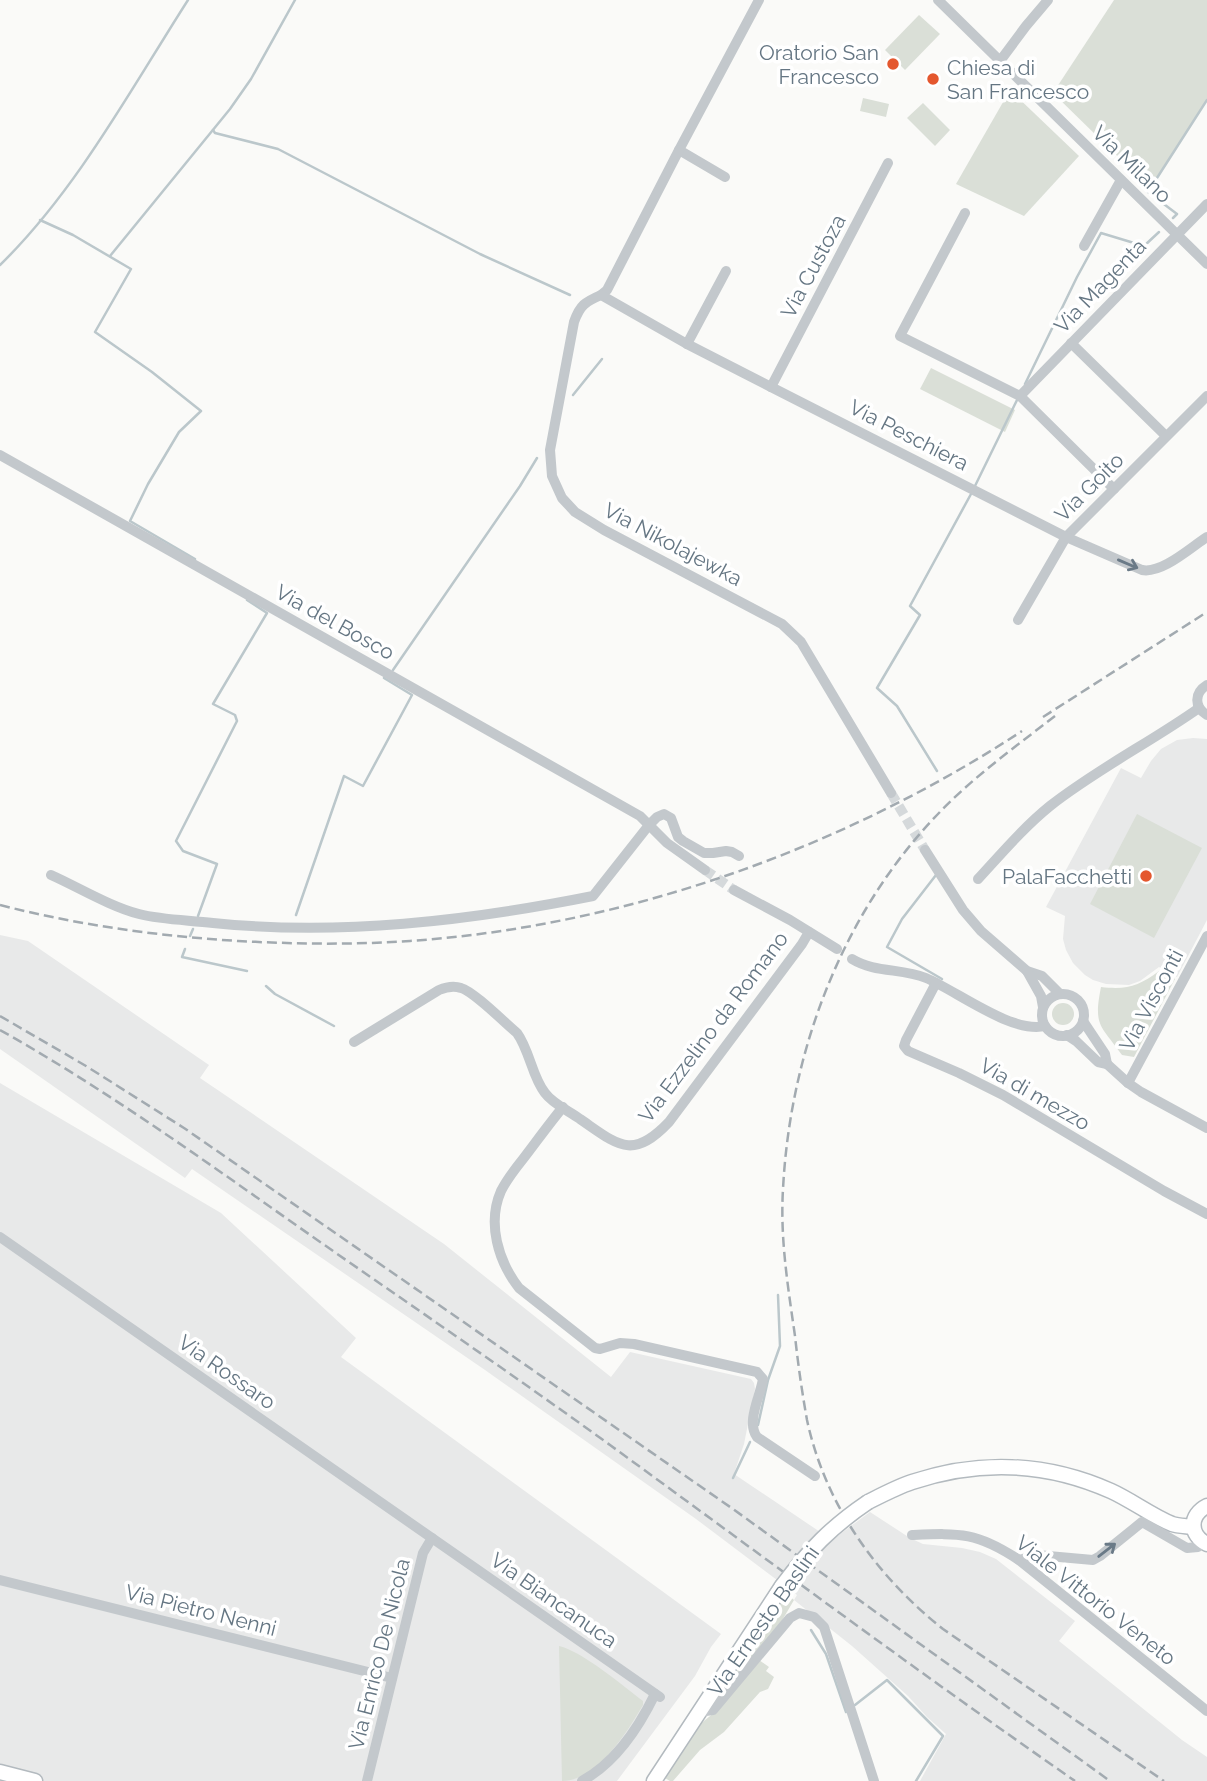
<svg xmlns="http://www.w3.org/2000/svg" width="1207" height="1781" font-family="Raleway,sans-serif">
<style>
.built{fill:#e8e9e9}
.green{fill:#dadfd7}
.lines{fill:none;stroke-linecap:round;stroke-linejoin:round}
.stream{stroke:#bbc7cb;stroke-width:2.5}
.minor-tunnel{stroke:#d5d9db;stroke-width:10;stroke-dasharray:10 5;stroke-linecap:butt}
.secondary-casing{stroke:#b3babf;stroke-width:17}
.minor{stroke:#c3c8cc;stroke-width:10}
.secondary{stroke:#fff;stroke-width:14}
.rail{stroke:#a2aab0;stroke-width:2.5;stroke-dasharray:10 5;stroke-linecap:butt}
.secondary-bridge-casing{stroke:#b3babf;stroke-width:17;stroke-linecap:butt}
.secondary-bridge{stroke:#fff;stroke-width:14}
.oneway{stroke:#6a7a87}
.poi-dot{fill:#e4572e;stroke:#fff;stroke-width:2.5}
.labels{text-anchor:middle;dominant-baseline:central;stroke-width:7;stroke-linejoin:round;paint-order:stroke}
.poi-label{font-size:21px;fill:#657683;stroke:#fff;text-anchor:end}
.street-label{font-size:21px;fill:#657683;stroke:#fff}
</style>
<rect width="100%" height="100%" fill="#fafaf8"/>
<g class="built">
<polygon points="1193,738 1207,739 1207,920 1177,977 1159,967 1140,981 1129,985 1106,984 1093,980 1085,975 1073,963 1066,950 1063,939 1065,916 1046,907 1121,768 1141,778 1151,761 1161,749 1177,740"/>
<polygon points="0,935 28,941 209,1065 200,1078 444,1244 611,1377 630,1352 751,1379 754,1383 755,1389 744,1444 734,1474 832,1540 870,1512 910,1538 923,1544 962,1548 980,1552 996,1559 1075,1621 1059,1641 1182,1740 1207,1757 1207,1781 920,1781 946,1734 927,1717 908,1696 852,1646 794,1600 797,1595 696,1519 485,1370 192,1169 185,1178 0,1049"/>
<polygon points="0,1083 221,1213 356,1338 341,1357 721,1634 711,1647 695,1676 617,1781 0,1781"/>
</g>
<g class="green">
<polygon points="1114,0 1207,0 1207,100 1150,188 1053,93"/>
<polygon points="919,15 940,34 905,70 885,50"/>
<polygon points="1010,90 1079,156 1024,216 956,184"/>
<polygon points="863,98 889,104 886,117 860,111"/>
<polygon points="923,103 950,130 935,146 907,118"/>
<polygon points="931,368 1015,410 1005,432 920,389"/>
<polygon points="1137,814 1202,848 1154,938 1090,904"/>
<path d="M1159 971 1175 979 1134 1057 1122 1055C1101 1025 1093 1027 1101 987 1127 990 1139 986 1159 971Z"/>
<circle cx="1063" cy="1014" r="11"/>
<polygon points="787,1594 794,1600 759,1660 769,1667 766,1671 774,1677 768,1689 760,1692 724,1732 700,1750 673,1781 670,1781 663,1777 699,1725 715,1712 712,1703"/>
<path d="M559 1646C582 1651 623 1686 643 1701V1705C627 1732 597 1781 562 1781Z"/>
</g>
<g class="lines">
<g class="stream">
<polyline points="213,130 215,133 278,149 480,254 570,295"/>
<polyline points="1173,218 1177,214 1148,192 1207,100"/>
<polyline points="40,220 73,235 131,269 95,332 152,372 201,411 179,432 148,484 130,521 195,559"/>
<polyline points="110,256 230,109 251,79 295,0"/>
<path d="M0 265C76 191 131 89 188 0"/>
<polyline points="1025,384 1077,277 1101,233 1144,246 1159,232"/>
<polyline points="573,395 602,359"/>
<polyline points="974,488 1017,400"/>
<polyline points="393,670 520,486 537,458"/>
<polyline points="937,771 897,706 877,688 920,615 910,606 971,494"/>
<polyline points="936,875 902,919 887,947 942,979"/>
<polyline points="296,915 344,776 363,786 412,695 384,678"/>
<polyline points="198,916 217,864 183,851 176,841 237,721 235,715 213,704 267,613 247,600"/>
<polyline points="190,936 193,929"/>
<polyline points="185,949 182,957 247,971"/>
<polyline points="266,986 275,994 334,1026"/>
<polyline points="758,1425 768,1380 780,1346 778,1295"/>
<polyline points="733,1478 750,1442"/>
<polyline points="811,1630 826,1654 846,1712"/>
<polyline points="855,1705 887,1680 943,1736 916,1781"/>
</g>
<g class="minor-tunnel">
<polyline points="891,793 925,850"/>
<polyline points="705,870 734,890"/>
</g>
<g class="secondary-casing">
<g id="secondary">
<path d="M868 1502C882 1495 897 1487 912 1482 978 1460 1046 1462 1111 1491 1131 1500 1152 1516 1172 1524 1178 1526 1186 1526 1193 1527"/>
<path d="M1207 1506C1189 1515 1189 1535 1207 1544"/>
<polyline points="0,1772 35,1781"/>
<polyline points="654,1781 782,1586"/>
</g>
</g>
<g class="minor">
<polyline points="938,0 1207,264"/>
<polyline points="1000,61 1026,26 1048,0"/>
<polyline points="725,177 679,150 759,0"/>
<polyline points="965,213 900,336 1020,396 1114,489"/>
<polyline points="1084,246 1121,180"/>
<polyline points="601,295 607,290 679,150"/>
<polyline points="1071,343 1166,436"/>
<polyline points="687,344 726,271"/>
<polyline points="771,387 888,163"/>
<polyline points="1020,396 1207,204"/>
<polyline points="0,455 640,816 667,843 705,870"/>
<polyline points="1018,620 1066,537 1207,396"/>
<path d="M1207 685C1194 693 1194 707 1207 715"/>
<path d="M891 793 801 642 782 624 604 530 575 512 562 498 552 476 550 450 574 322C580 305 585 302 601 295L687 344 771 387 1066 537 1142 570C1162 574 1191 547 1207 537"/>
<polyline points="925,850 963,910 981,931 1027,971 1042,976 1060,994"/>
<path d="M51 875C78 887 111 907 139 914 163 920 188 920 213 923 340 936 468 921 593 896L649 825 657 817 664 814 671 818 678 837 683 841 704 853H713L726 851 732 852 739 856"/>
<path d="M978 879C1001 854 1024 827 1050 806 1097 769 1151 742 1199 708"/>
<polyline points="734,890 790,920 837,949"/>
<path d="M852 959C875 973 902 968 926 978 957 991 1012 1034 1045 1026"/>
<polyline points="1027,971 1041,996 1043,1007"/>
<polyline points="936,983 906,1040 904,1046 908,1051 959,1073 1003,1095 1164,1191 1207,1214"/>
<circle cx="1063" cy="1015" r="21"/>
<polyline points="1083,1021 1105,1054 1107,1064"/>
<polyline points="1067,1035 1076,1041 1098,1062 1107,1064 1128,1083 1141,1092 1207,1128"/>
<path d="M354 1042 439 990C446 987 453 985 461 988 473 991 505 1023 517 1033 530 1051 532 1077 545 1093 553 1104 569 1111 580 1119 618 1145 632 1161 669 1122L802 944 809 932"/>
<polyline points="1128,1083 1207,936"/>
<path d="M563 1107C549 1124 536 1142 523 1159 515 1169 507 1179 501 1191 487 1223 498 1261 519 1288L595 1348 600 1349 620 1343 634 1344 757 1372 763 1379C760 1397 746 1422 757 1437L815 1476"/>
<polyline points="0,1237 660,1697"/>
<path d="M912 1535C960 1533 977 1532 1019 1560L1207 1711"/>
<polyline points="1019,1560 1037,1555 1093,1560 1100,1556 1142,1522 1187,1548 1198,1547 1202,1541"/>
<polyline points="0,1580 392,1678"/>
<polyline points="698,1712 713,1710 790,1618 799,1613 814,1617 824,1627 874,1781"/>
<polyline points="367,1781 423,1553 432,1538"/>
<path d="M582 1781C615 1763 639 1727 655 1694"/>
</g>
<use href="#secondary" class="secondary"/>
<g class="rail">
<path d="M1055 716C1015 747 972 778 937 815 842 914 790 1052 783 1189 780 1239 788 1287 795 1336 798 1364 802 1392 807 1420 825 1504 876 1576 943 1629L1164 1781"/>
<polyline points="1043,717 1207,612"/>
<path d="M0 905C78 925 157 936 238 941 295 944 352 945 410 941 625 926 842 849 1022 731"/>
<polyline points="0,1016 86,1066 184,1128 733,1509 1110,1781"/>
<path d="M0 1030C121 1098 232 1181 346 1260 434 1321 523 1382 610 1445 765 1558 918 1672 1075 1781"/>
</g>
<g class="secondary-bridge-casing">
<path id="secondary-bridge" d="M782 1586C809 1550 831 1527 868 1502"/>
</g>
<use href="#secondary-bridge" class="secondary-bridge"/>
</g>
<defs><path id="oneway-shaft" d="M-6 0H5M1.5-3L5.5 0L1.5 3" fill="none" stroke-width="1.6" stroke-linecap="round" stroke-linejoin="round" transform="scale(1.75)"/></defs>
<g class="oneway">
<use href="#oneway-shaft" transform="translate(1128 564) rotate(23)"/>
<use href="#oneway-shaft" transform="translate(1107 1550) rotate(-38)"/>
</g>
<g class="poi-dot">
<circle cx="893" cy="64" r="7"/>
<circle cx="933" cy="79" r="7"/>
<circle cx="1146" cy="876" r="7"/>
</g>
<g class="labels">
<g class="poi-label">
<text x="879" y="52">Oratorio San<tspan x="879" dy="24">Francesco</tspan></text>
<text x="947" y="67" text-anchor="start">Chiesa di<tspan x="947" dy="24">San Francesco</tspan></text>
<text x="1132" y="876">PalaFacchetti</text>
</g>
<g class="street-label">
<text transform="translate(1132 164) rotate(44)">Via Milano</text>
<text transform="translate(813 266) rotate(-62)">Via Custoza</text>
<text transform="translate(1100 286) rotate(-46)">Via Magenta</text>
<text transform="translate(909 435) rotate(27)">Via Peschiera</text>
<text transform="translate(1089 487) rotate(-45)">Via Goito</text>
<text transform="translate(673 544) rotate(28)">Via Nikolajewka</text>
<text transform="translate(335 622) rotate(29)">Via del Bosco</text>
<text transform="translate(1151 1000) rotate(-62)">Via Visconti</text>
<text transform="translate(713 1027) rotate(-53)">Via Ezzelino da Romano</text>
<text transform="translate(1035 1094) rotate(30)">Via di mezzo</text>
<text transform="translate(227 1372) rotate(35)">Via Rossaro</text>
<text transform="translate(554 1600) rotate(35)">Via Biancanuca</text>
<text transform="translate(1096 1600) rotate(38)">Viale Vittorio Veneto</text>
<text transform="translate(201 1610) rotate(14)">Via Pietro Nenni</text>
<text transform="translate(763 1621) rotate(-55)">Via Ernesto Baslini</text>
<text transform="translate(379 1654) rotate(-76)">Via Enrico De Nicola</text>
</g>
</g>
</svg>
